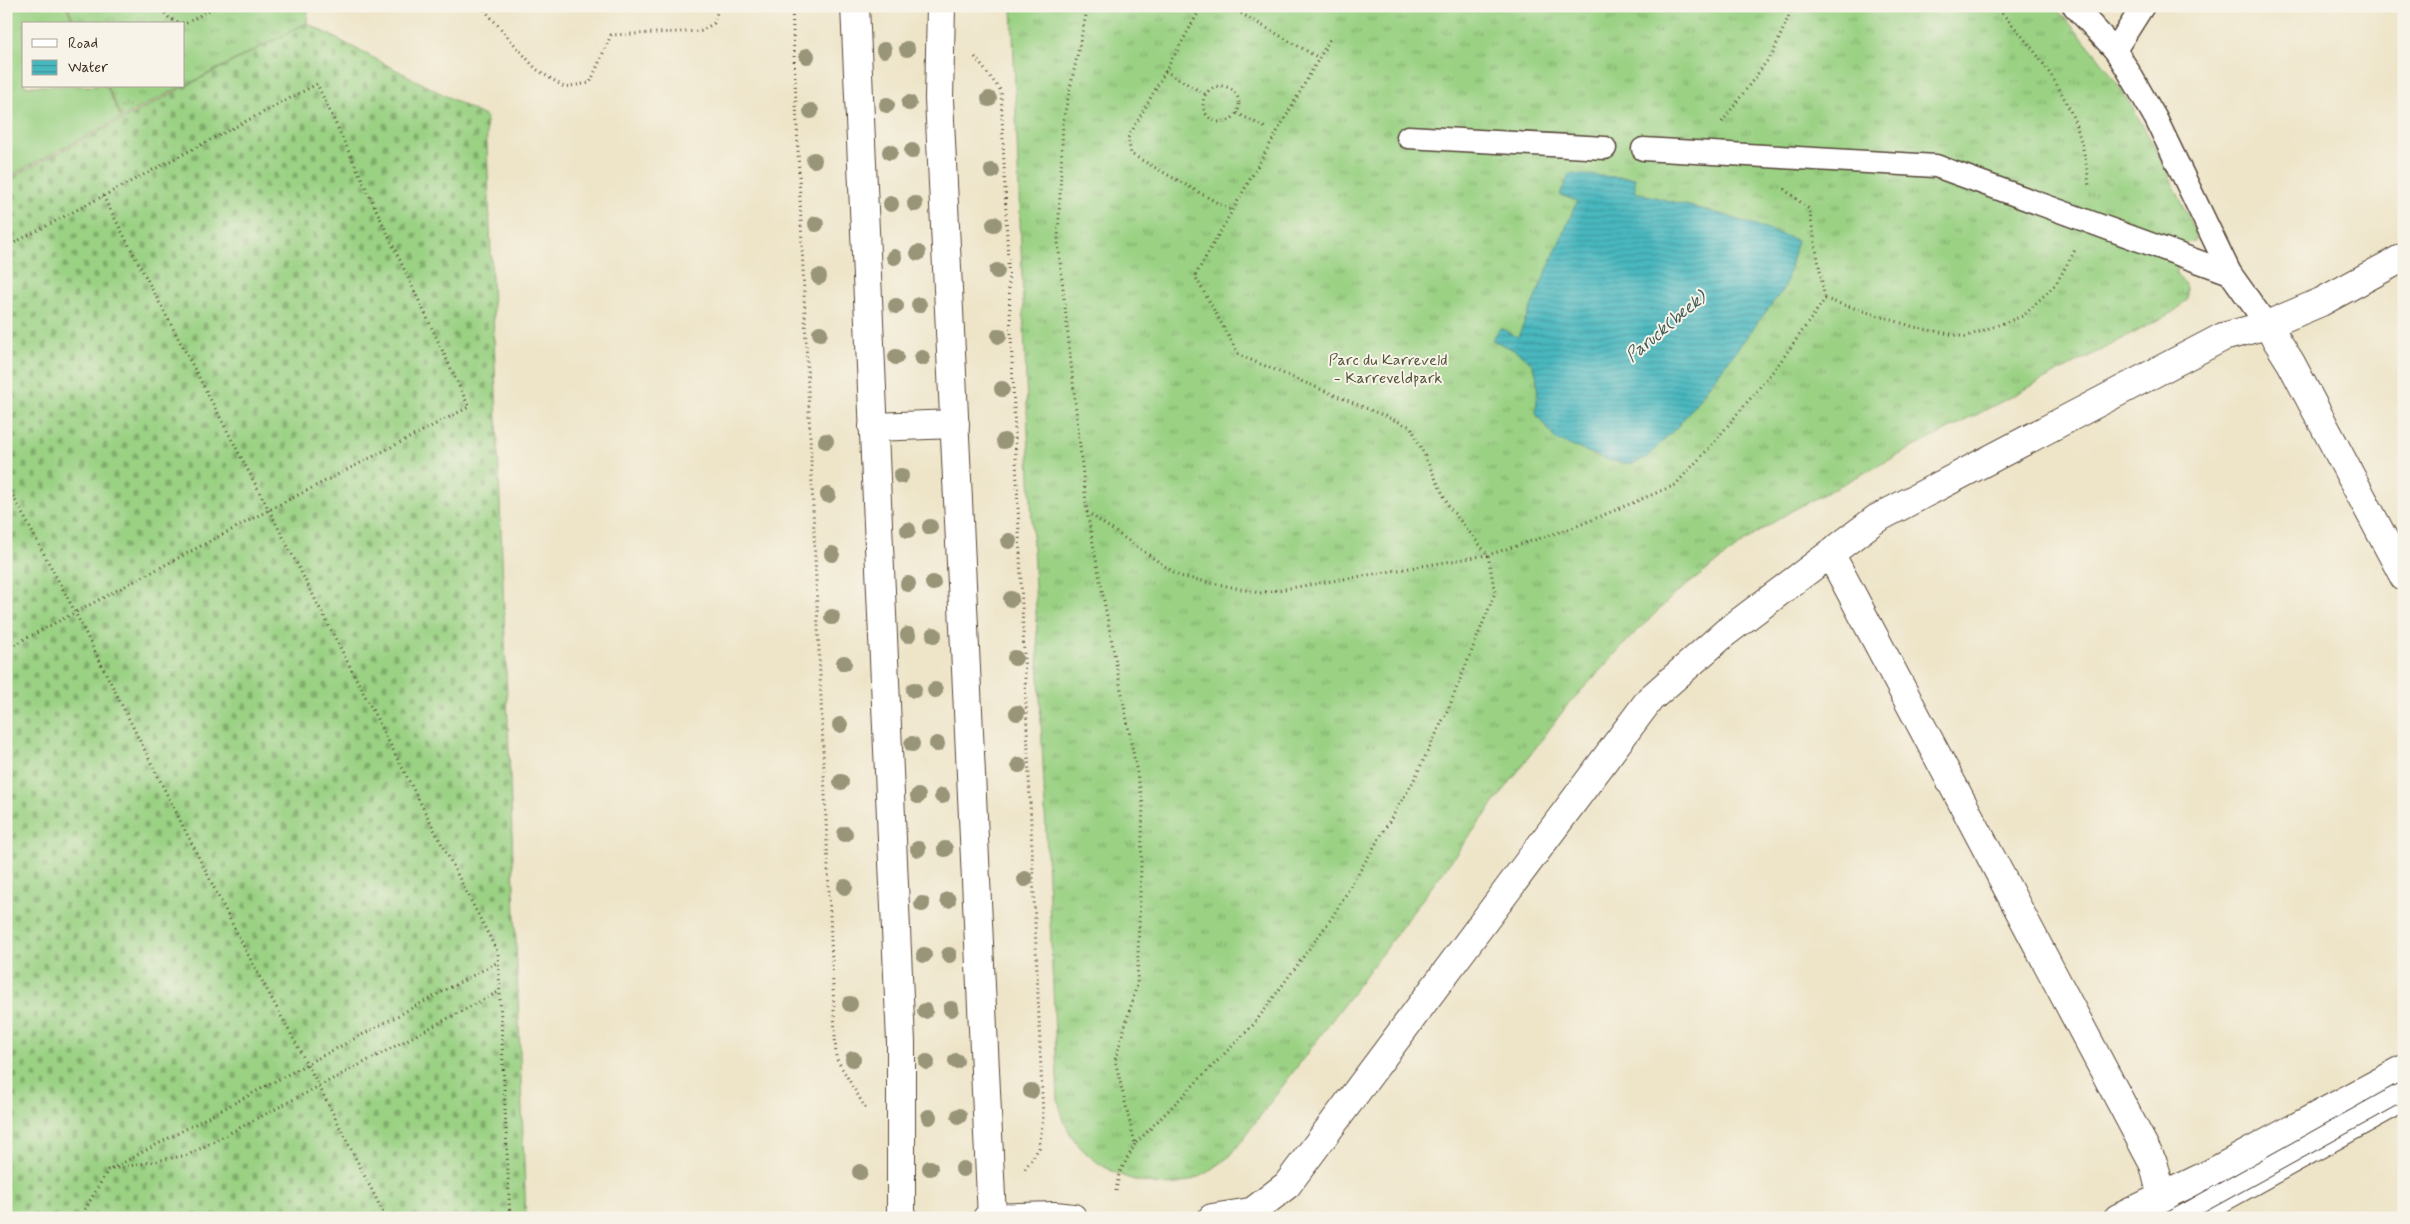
<svg xmlns="http://www.w3.org/2000/svg" width="2410" height="1224" font-family="Mynerve,sans-serif">
<style>
.grass{fill:url(#grass-tufts);stroke:#6a7e50}
.cemetery{fill:url(#cemetery-stones);stroke:#6a7e50}
.pitch{fill:#9ad183;stroke:#6a7e50}
.water{fill:url(#water-rules);stroke:#42716e}
.lines{fill:none;stroke-linecap:round;stroke-linejoin:round}
.lane-casing{stroke:#564638;stroke-width:25}
.street-casing{stroke:#564638;stroke-width:30}
.secondary-casing{stroke:#564638;stroke-width:30}
.primary-casing{stroke:#564638;stroke-width:30}
.path{stroke:#564638;stroke-width:3;stroke-dasharray:1 4;stroke-linecap:butt}
.lane{stroke:#fff;stroke-width:22}
.street{stroke:#fff;stroke-width:28}
.secondary{stroke:#fff;stroke-width:28}
.primary{stroke:#fff;stroke-width:28}
.tram{stroke:#3b2a1e;stroke-width:1}
.tree{fill:#999579}
.labels{text-anchor:middle;dominant-baseline:central;stroke-width:4;stroke-linejoin:round;paint-order:stroke}
.park-label{font-size:16px;fill:#535437;stroke:#f7f3e8}
.water-label{font-size:18px;font-style:italic;fill:#405c56;stroke:#f7f3e8}
</style>
<defs>
<pattern id="grass-tufts" width="24" height="20" patternUnits="userSpaceOnUse" patternTransform="scale(1.25)"><rect width="24" height="20" fill="#9ad183"/><path d="M3 7l-1-3M5 7V3M7 7l1-3M15 17l-1-3M17 17v-4M19 17l1-3" fill="none" stroke="#7faa6b"/></pattern>
<pattern id="cemetery-stones" width="16" height="16" patternUnits="userSpaceOnUse" patternTransform="scale(1.25)"><rect width="16" height="16" fill="#9ad183"/><path d="M2 7V4a2 2 0 0 1 4 0v3zM10 15v-3a2 2 0 0 1 4 0v3z" fill="#7faa6b"/></pattern>
<pattern id="water-rules" width="6" height="5" patternUnits="userSpaceOnUse" patternTransform="scale(1.25)"><rect width="6" height="5" fill="#48b8bf"/><path d="M0 2.5h6" fill="none" stroke="#3d969b"/></pattern>
</defs>
<rect width="100%" height="100%" fill="#f7f3e8"/>
<filter id="ink" filterUnits="userSpaceOnUse"><feTurbulence type="fractalNoise" baseFrequency=".02" numOctaves="2"/><feDisplacementMap in="SourceGraphic" scale="10" xChannelSelector="R" yChannelSelector="G"/><feConvolveMatrix kernelMatrix="1 2 1 2 8 2 1 2 1" color-interpolation-filters="sRGB"/></filter>
<filter id="wash" filterUnits="userSpaceOnUse"><feTurbulence type="fractalNoise" baseFrequency=".0096" numOctaves="4" result="noise"/><feDisplacementMap in="SourceGraphic" scale="20" xChannelSelector="R" yChannelSelector="G"/><feGaussianBlur stdDeviation="1.12" result="paint"/><feColorMatrix in="noise" values="0 0 0 0 0 0 0 0 0 0 0 0 0 0 0 0 0 1.4 0 .05"/><feComposite in="paint" operator="in"/></filter>
<g filter="url(#wash)">
<rect width="100%" height="100%" fill="#eee5c9"/>
<g class="grass">
<polygon points="67,6 308,6 307,23 184,86 184,24 76,24"/>
<path d="M1012 6H2054C2074 28 2093 49 2110 73 2145 123 2170 177 2195 231V241L2186 243 2176 274 2187 287V299L2174 312 1793 510 1755 534 1674 595 1630 638 1566 707 1231 1155C1216 1167 1198 1181 1177 1184 1139 1189 1092 1168 1071 1135 1064 1124 1061 1111 1058 1099L1028 433Z"/>
<polygon points="107,86 183,86 122,117"/>
</g>
<polygon class="cemetery" points="307,23 486,117 526,1218 6,1218 6,180"/>
<polygon class="pitch" points="6,6 66,6 74,24 24,24 24,86 106,86 121,118 6,178"/>
<path class="water" d="M1569 174 1635 178V192L1724 215 1797 240 1785 287 1679 425 1646 458 1632 464 1611 461 1556 440 1536 414C1540 364 1538 360 1492 340L1500 328 1518 337 1577 201 1560 195Z"/>
</g>
<g filter="url(#ink)">
<g class="lines">
<g class="lane-casing">
<g id="lane">
<polyline points="2074,6 2115,50 2126,67 2156,119 2230,273 2267,325"/>
<polyline points="2115,50 2143,6"/>
<polyline points="1408,137 1605,148"/>
<polyline points="1643,149 1936,166 2230,273"/>
</g>
</g>
<g class="street-casing">
<g id="street">
<polyline points="2267,325 2291,363 2404,577"/>
<polyline points="1831,555 2154,1165 2167,1218"/>
<polyline points="987,1218 1055,1216 1073,1218"/>
<polyline points="1212,1218 1250,1212"/>
<polyline points="1244,1218 1287,1185 1650,699 1725,633 1876,519 2223,337 2267,325 2321,302 2404,257"/>
</g>
</g>
<g class="secondary-casing">
<g id="secondary">
<polyline points="2118,1218 2211,1173 2404,1069"/>
<polyline points="2185,1218 2404,1097"/>
</g>
</g>
<g class="primary-casing">
<g id="primary">
<polyline points="855,6 901,1042 901,1218"/>
<polyline points="941,6 939,99 992,1218"/>
<polyline points="873,427 955,424"/>
</g>
</g>
<g class="path">
<polyline points="158,6 170,19 185,24 216,6"/>
<polyline points="481,6 536,69 564,87 590,83 611,35 701,31 714,23 719,6"/>
<polyline points="792,6 836,1058 866,1109"/>
<polyline points="1077,6 1086,10"/>
<polyline points="1088,6 1063,121 1058,242 1087,512 1143,804 1137,985 1115,1060 1135,1144 1254,1024 1331,919 1413,782 1449,707 1495,593 1488,555 1449,507 1411,427 1239,355 1195,276 1330,39"/>
<polyline points="1202,6 1128,138 1131,154 1232,211"/>
<polyline points="1228,6 1319,58"/>
<path d="M1995 6C2046 60 2083 111 2089 187"/>
<polyline points="975,57 1001,91 1043,1118 1039,1148 1025,1169"/>
<polyline points="1165,71 1205,94"/>
<circle cx="1221" cy="104" r="18"/>
<polyline points="1237,113 1266,128"/>
<polyline points="1722,122 1773,53 1793,6"/>
<polyline points="1784,189 1809,209 1825,299"/>
<polyline points="103,196 269,510 498,953 510,1218"/>
<polyline points="6,247 317,84 469,407 269,510 6,649"/>
<polyline points="6,483 75,612 247,953 319,1086 386,1218"/>
<polyline points="1087,512 1179,576 1260,593 1488,555 1575,527 1675,485 1711,446 1778,365 1825,299 1914,327 1965,337 2023,316 2056,284 2075,250"/>
<polyline points="111,1169 498,962"/>
<polyline points="1116,1191 1119,1174 1135,1144"/>
<polyline points="80,1218 108,1170 188,1155 500,991"/>
</g>
<use href="#lane" class="lane"/>
<use href="#street" class="street"/>
<use href="#secondary" class="secondary"/>
<use href="#primary" class="primary"/>
<g class="tram">
<polyline points="2157,1218 2404,1080"/>
<polyline points="2194,1218 2404,1102"/>
</g>
</g>
<g class="tree">
<circle cx="907" cy="49" r="8"/>
<circle cx="884" cy="50" r="8"/>
<circle cx="807" cy="56" r="8"/>
<circle cx="989" cy="99" r="8"/>
<circle cx="909" cy="103" r="8"/>
<circle cx="887" cy="105" r="8"/>
<circle cx="811" cy="111" r="8"/>
<circle cx="912" cy="151" r="8"/>
<circle cx="890" cy="152" r="8"/>
<circle cx="814" cy="160" r="8"/>
<circle cx="992" cy="171" r="8"/>
<circle cx="891" cy="204" r="8"/>
<circle cx="915" cy="204" r="8"/>
<circle cx="816" cy="224" r="8"/>
<circle cx="994" cy="224" r="8"/>
<circle cx="918" cy="253" r="8"/>
<circle cx="894" cy="257" r="8"/>
<circle cx="997" cy="271" r="8"/>
<circle cx="819" cy="277" r="8"/>
<circle cx="919" cy="305" r="8"/>
<circle cx="896" cy="306" r="8"/>
<circle cx="820" cy="333" r="8"/>
<circle cx="999" cy="336" r="8"/>
<circle cx="896" cy="357" r="8"/>
<circle cx="922" cy="358" r="8"/>
<circle cx="1002" cy="389" r="8"/>
<circle cx="826" cy="441" r="8"/>
<circle cx="1004" cy="441" r="8"/>
<circle cx="901" cy="476" r="8"/>
<circle cx="828" cy="495" r="8"/>
<circle cx="930" cy="527" r="8"/>
<circle cx="908" cy="530" r="8"/>
<circle cx="1009" cy="541" r="8"/>
<circle cx="832" cy="554" r="8"/>
<circle cx="933" cy="583" r="8"/>
<circle cx="908" cy="584" r="8"/>
<circle cx="1011" cy="599" r="8"/>
<circle cx="832" cy="617" r="8"/>
<circle cx="908" cy="635" r="8"/>
<circle cx="934" cy="635" r="8"/>
<circle cx="1015" cy="658" r="8"/>
<circle cx="844" cy="663" r="8"/>
<circle cx="914" cy="690" r="8"/>
<circle cx="935" cy="690" r="8"/>
<circle cx="1017" cy="713" r="8"/>
<circle cx="840" cy="725" r="8"/>
<circle cx="912" cy="744" r="8"/>
<circle cx="937" cy="744" r="8"/>
<circle cx="1019" cy="765" r="8"/>
<circle cx="841" cy="782" r="8"/>
<circle cx="918" cy="796" r="8"/>
<circle cx="942" cy="796" r="8"/>
<circle cx="845" cy="834" r="8"/>
<circle cx="918" cy="849" r="8"/>
<circle cx="945" cy="849" r="8"/>
<circle cx="1025" cy="879" r="8"/>
<circle cx="845" cy="887" r="8"/>
<circle cx="948" cy="900" r="8"/>
<circle cx="922" cy="904" r="8"/>
<circle cx="924" cy="955" r="8"/>
<circle cx="949" cy="955" r="8"/>
<circle cx="850" cy="1004" r="8"/>
<circle cx="951" cy="1009" r="8"/>
<circle cx="925" cy="1011" r="8"/>
<circle cx="853" cy="1059" r="8"/>
<circle cx="956" cy="1061" r="8"/>
<circle cx="927" cy="1062" r="8"/>
<circle cx="1031" cy="1091" r="8"/>
<circle cx="959" cy="1116" r="8"/>
<circle cx="929" cy="1117" r="8"/>
<circle cx="930" cy="1168" r="8"/>
<circle cx="963" cy="1169" r="8"/>
<circle cx="860" cy="1172" r="8"/>
</g>
</g>
<g class="labels">
<g class="park-label">
<text x="1388" y="360">Parc du Karreveld<tspan x="1388" dy="18">- Karreveldpark</tspan></text>
</g>
<g class="water-label">
<text transform="translate(1666 327) rotate(-40)">Paruck(beek)</text>
</g>
</g>
<rect width="2410" height="1224" fill="none" stroke="#f7f3e8" stroke-width="25"/>
<rect x="22" y="22" width="162" height="65" fill="#f7f3e8" stroke="#aca397"/>
<rect x="32" y="39" width="25" height="8" fill="#ffffff" stroke="#aca397"/>
<text x="68" y="48" font-size="15" fill="#3b2a1e">Road</text>
<rect x="32" y="60" width="25" height="15" fill="url(#water-rules)" stroke="#aca397"/>
<text x="68" y="72" font-size="15" fill="#3b2a1e">Water</text>
</svg>
